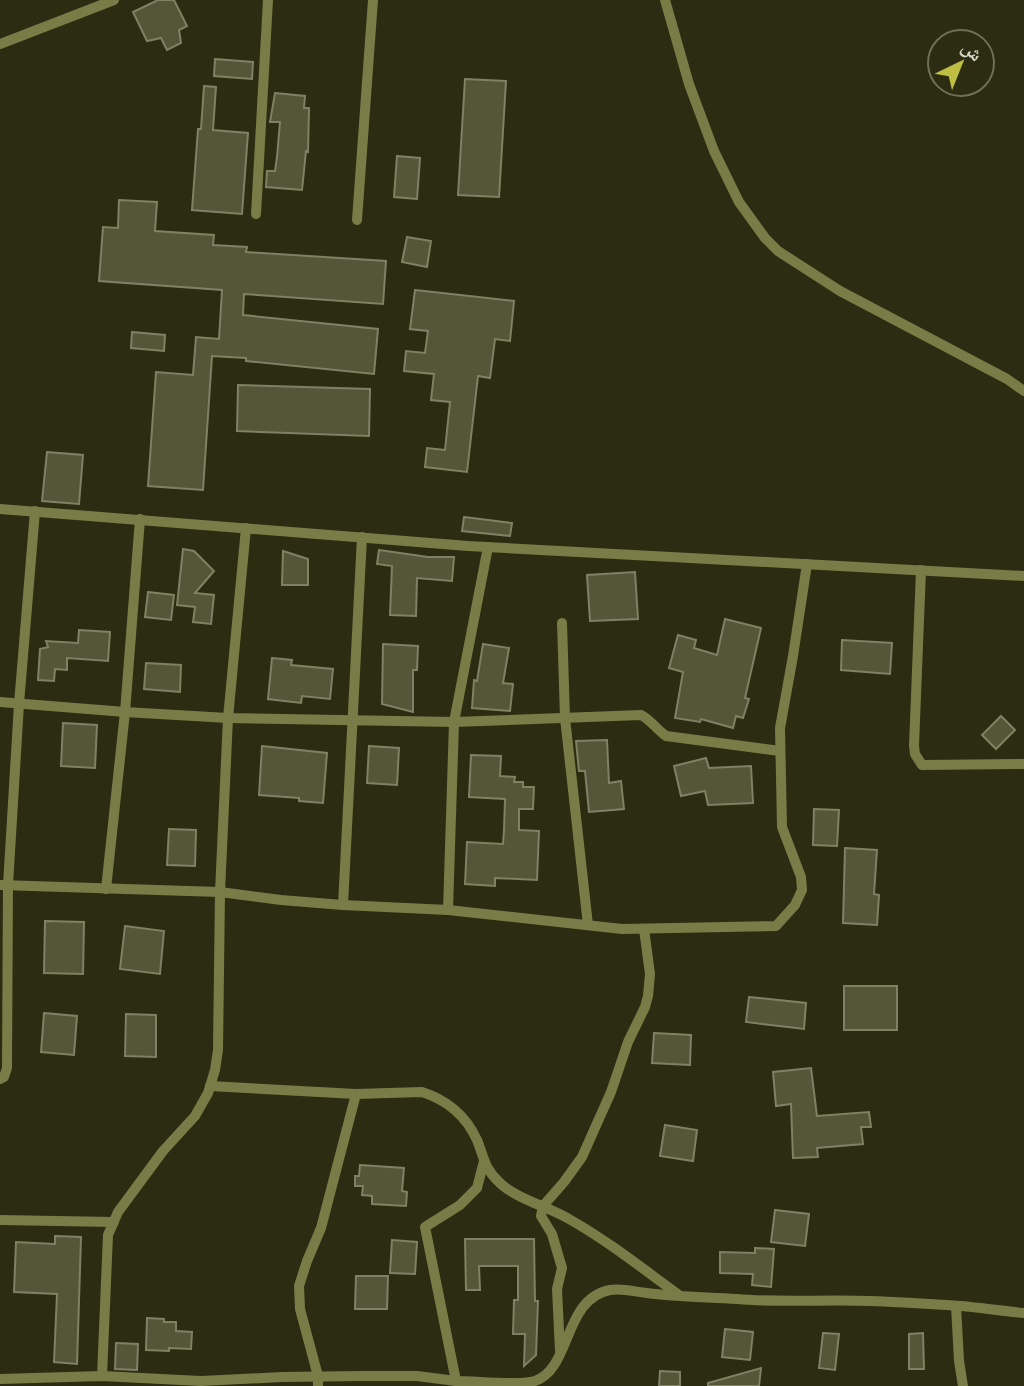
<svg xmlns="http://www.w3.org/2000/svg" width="1024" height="1386" font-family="'Asap Condensed','Noto Naskh Arabic',sans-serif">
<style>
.building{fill:#545539;stroke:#7f8164;stroke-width:2}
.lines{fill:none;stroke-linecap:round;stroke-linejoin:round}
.minor{stroke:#7a7c47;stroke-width:10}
</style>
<rect width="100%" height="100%" fill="#2c2c12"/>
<g class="building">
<polygon points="158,0 174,0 187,26 179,30 181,43 167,50 161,38 147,41 133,12"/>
<polygon points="215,59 253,62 252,79 214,76"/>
<polygon points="465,79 506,81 499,197 458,195"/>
<polygon points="204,86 216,87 213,130 248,133 242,214 192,210 198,129 201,129"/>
<polygon points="275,93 305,96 304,108 309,108 308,152 306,151 302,190 266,187 267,171 275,171 277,157 280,122 270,122"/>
<polygon points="397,156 420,158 417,199 394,197"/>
<polygon points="119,200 157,202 155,231 214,235 213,245 247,247 246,252 386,261 383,304 244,294 243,315 378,329 374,374 246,361 246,358 212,356 203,490 148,486 156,372 193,375 196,337 219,339 222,290 99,281 103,227 118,228"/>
<polygon points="407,237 431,241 427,267 402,262"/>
<polygon points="415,290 514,301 510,341 495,339 490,378 478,376 467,472 425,467 427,448 445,450 450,402 431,400 434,374 404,371 406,351 425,353 428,331 410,329"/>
<polygon points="132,332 165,335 164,351 131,348"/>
<polygon points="238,385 370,389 369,436 237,431"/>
<polygon points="47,452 83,455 79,504 42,501"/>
<polygon points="464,517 512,523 510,536 462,531"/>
<polygon points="183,549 194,551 214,571 195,593 214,595 211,624 193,622 195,607 177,605"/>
<polygon points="379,550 428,557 454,557 452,581 417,578 416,616 390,615 392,566 377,564"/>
<polygon points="283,551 308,559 308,585 282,585"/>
<polygon points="635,572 638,619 590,621 587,575"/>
<polygon points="148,592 174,595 171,620 145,617"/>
<polygon points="725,619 761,628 745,698 749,699 743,718 736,716 733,728 701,719 700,722 675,718 683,672 669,668 678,635 696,640 694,648 717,655"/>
<polygon points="79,630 110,632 108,661 67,658 67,670 55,669 54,681 38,680 40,649 48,647 46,641 78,643"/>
<polygon points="842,640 892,643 890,674 841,670"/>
<polygon points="383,644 418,646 417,670 413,670 413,712 382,704"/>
<polygon points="483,644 509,648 503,683 513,684 510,711 472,708 474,680 477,681"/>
<polygon points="272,658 292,660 291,665 333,669 330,699 302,696 301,703 268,699"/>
<polygon points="146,663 181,665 180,692 144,689"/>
<polygon points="1001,716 1015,730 996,749 982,735"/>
<polygon points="63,723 97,725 95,768 61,766"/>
<polygon points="607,740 609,783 621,781 624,809 589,812 585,771 579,771 576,741"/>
<polygon points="262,746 327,753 323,803 299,801 299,798 259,795"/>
<polygon points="369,746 399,748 397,785 367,783"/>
<polygon points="471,755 501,756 500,776 515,777 514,782 523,782 523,787 534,787 533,809 519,809 519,830 539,831 537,880 495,878 495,886 465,884 467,842 503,844 504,830 505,799 469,797"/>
<polygon points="706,758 709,768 751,766 753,803 708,805 705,791 681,796 674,766"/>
<polygon points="814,809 839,810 837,846 813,845"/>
<polygon points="169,829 196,830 195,866 167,865"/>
<polygon points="845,848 877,850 874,894 879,895 877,925 843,923"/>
<polygon points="45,921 84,922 83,974 44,973"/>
<polygon points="125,926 164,931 160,974 120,969"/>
<rect x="844" y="986" width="53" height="44"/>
<polygon points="749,997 806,1003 804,1029 746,1022"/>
<polygon points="44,1013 77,1016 74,1055 41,1052"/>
<polygon points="126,1014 156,1015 156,1057 125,1056"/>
<polygon points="654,1033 691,1035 690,1065 652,1063"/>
<polygon points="811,1068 817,1116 869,1112 871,1127 861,1127 863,1144 817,1148 818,1157 793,1158 791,1104 776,1106 773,1072"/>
<polygon points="665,1125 697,1130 693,1161 660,1156"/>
<polygon points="360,1165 404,1168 402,1191 407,1192 406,1206 372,1204 372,1196 362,1195 363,1186 355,1186 355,1176 359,1176"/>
<polygon points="775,1210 809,1214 805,1246 771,1242"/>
<polygon points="55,1236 81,1237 77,1364 54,1362 57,1294 14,1292 16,1242 55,1244"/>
<polygon points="465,1239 534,1239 535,1301 538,1301 536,1355 524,1366 525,1334 513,1334 514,1300 518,1300 518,1266 479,1266 480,1290 466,1290"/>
<polygon points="392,1240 417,1242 415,1274 390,1273"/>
<polygon points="755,1248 774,1249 771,1287 752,1285 753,1274 720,1273 720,1252 755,1253"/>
<polygon points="356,1276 388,1276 387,1309 355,1309"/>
<polygon points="147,1318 164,1319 164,1322 176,1322 176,1331 192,1332 191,1349 169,1348 169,1351 146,1350"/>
<polygon points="725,1329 753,1332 750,1360 722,1357"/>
<polygon points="823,1333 839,1334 835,1370 819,1368"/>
<polygon points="923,1333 924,1369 909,1369 909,1334"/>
<polygon points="116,1343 138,1344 137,1370 115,1369"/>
<polygon points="761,1368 759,1386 708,1386 708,1383"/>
<polygon points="660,1371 680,1372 680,1386 659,1386"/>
</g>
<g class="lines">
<g class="minor">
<polyline points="665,0 689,84 714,151 739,202 765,238 778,251 840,291 1007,379 1024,391"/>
<polyline points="0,44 114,0"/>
<polyline points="256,214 268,0"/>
<polyline points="357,220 373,0"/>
<polyline points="0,509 468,546 1024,576"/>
<polyline points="921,570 914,746 915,754 922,765 1024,764"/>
<polyline points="562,623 565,718 588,925"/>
<path d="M0 702 125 712 228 718 454 722 641 715C651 720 657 730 666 736L780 751"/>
<polyline points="0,885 220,892 281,900 343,905 448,910 622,929 776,926 795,905 802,890 801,877 782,827 780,728 793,656 807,564"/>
<polyline points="106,889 125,712 140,519"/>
<polyline points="343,905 362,537"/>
<polyline points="448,910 454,722 488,547"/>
<polyline points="0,1079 4,1077 7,1068 8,885 19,704 35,511"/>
<path d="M210 1086 356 1094 422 1092C447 1100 466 1116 477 1140 484 1157 484 1168 499 1182 514 1198 549 1207 569 1219 608 1241 643 1269 679 1295"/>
<path d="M484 1161 477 1188 460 1205 425 1227 456 1381C478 1381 516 1386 535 1381 572 1368 563 1299 610 1290 623 1288 635 1292 647 1293 677 1297 708 1297 737 1299 782 1303 826 1299 870 1301 900 1302 931 1304 961 1306 982 1308 1003 1311 1024 1313"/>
<polyline points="0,1220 114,1222"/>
<polyline points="956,1306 959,1361 963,1386"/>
<polyline points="560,1351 557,1289 562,1268 552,1234 541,1216 543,1206 564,1182 582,1157 611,1092 628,1042 645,1007 648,996 650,974 644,929"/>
<polyline points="102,1376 108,1235 118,1212 163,1151 195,1116 208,1093 215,1070 218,1050 220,892 228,718 246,528"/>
<polyline points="0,1379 102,1376 201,1381 282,1377 363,1376 417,1376 456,1381"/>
<polyline points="318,1386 318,1376 300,1309 299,1286 307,1261 321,1228 356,1094"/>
</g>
</g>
<g transform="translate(961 63) rotate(43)"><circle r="33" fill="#2c2c12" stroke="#6f6f59" stroke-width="2"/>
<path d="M0-5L12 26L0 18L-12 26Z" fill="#bebf42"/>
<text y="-10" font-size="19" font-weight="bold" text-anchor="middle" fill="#d3d4c4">ش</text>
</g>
</svg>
